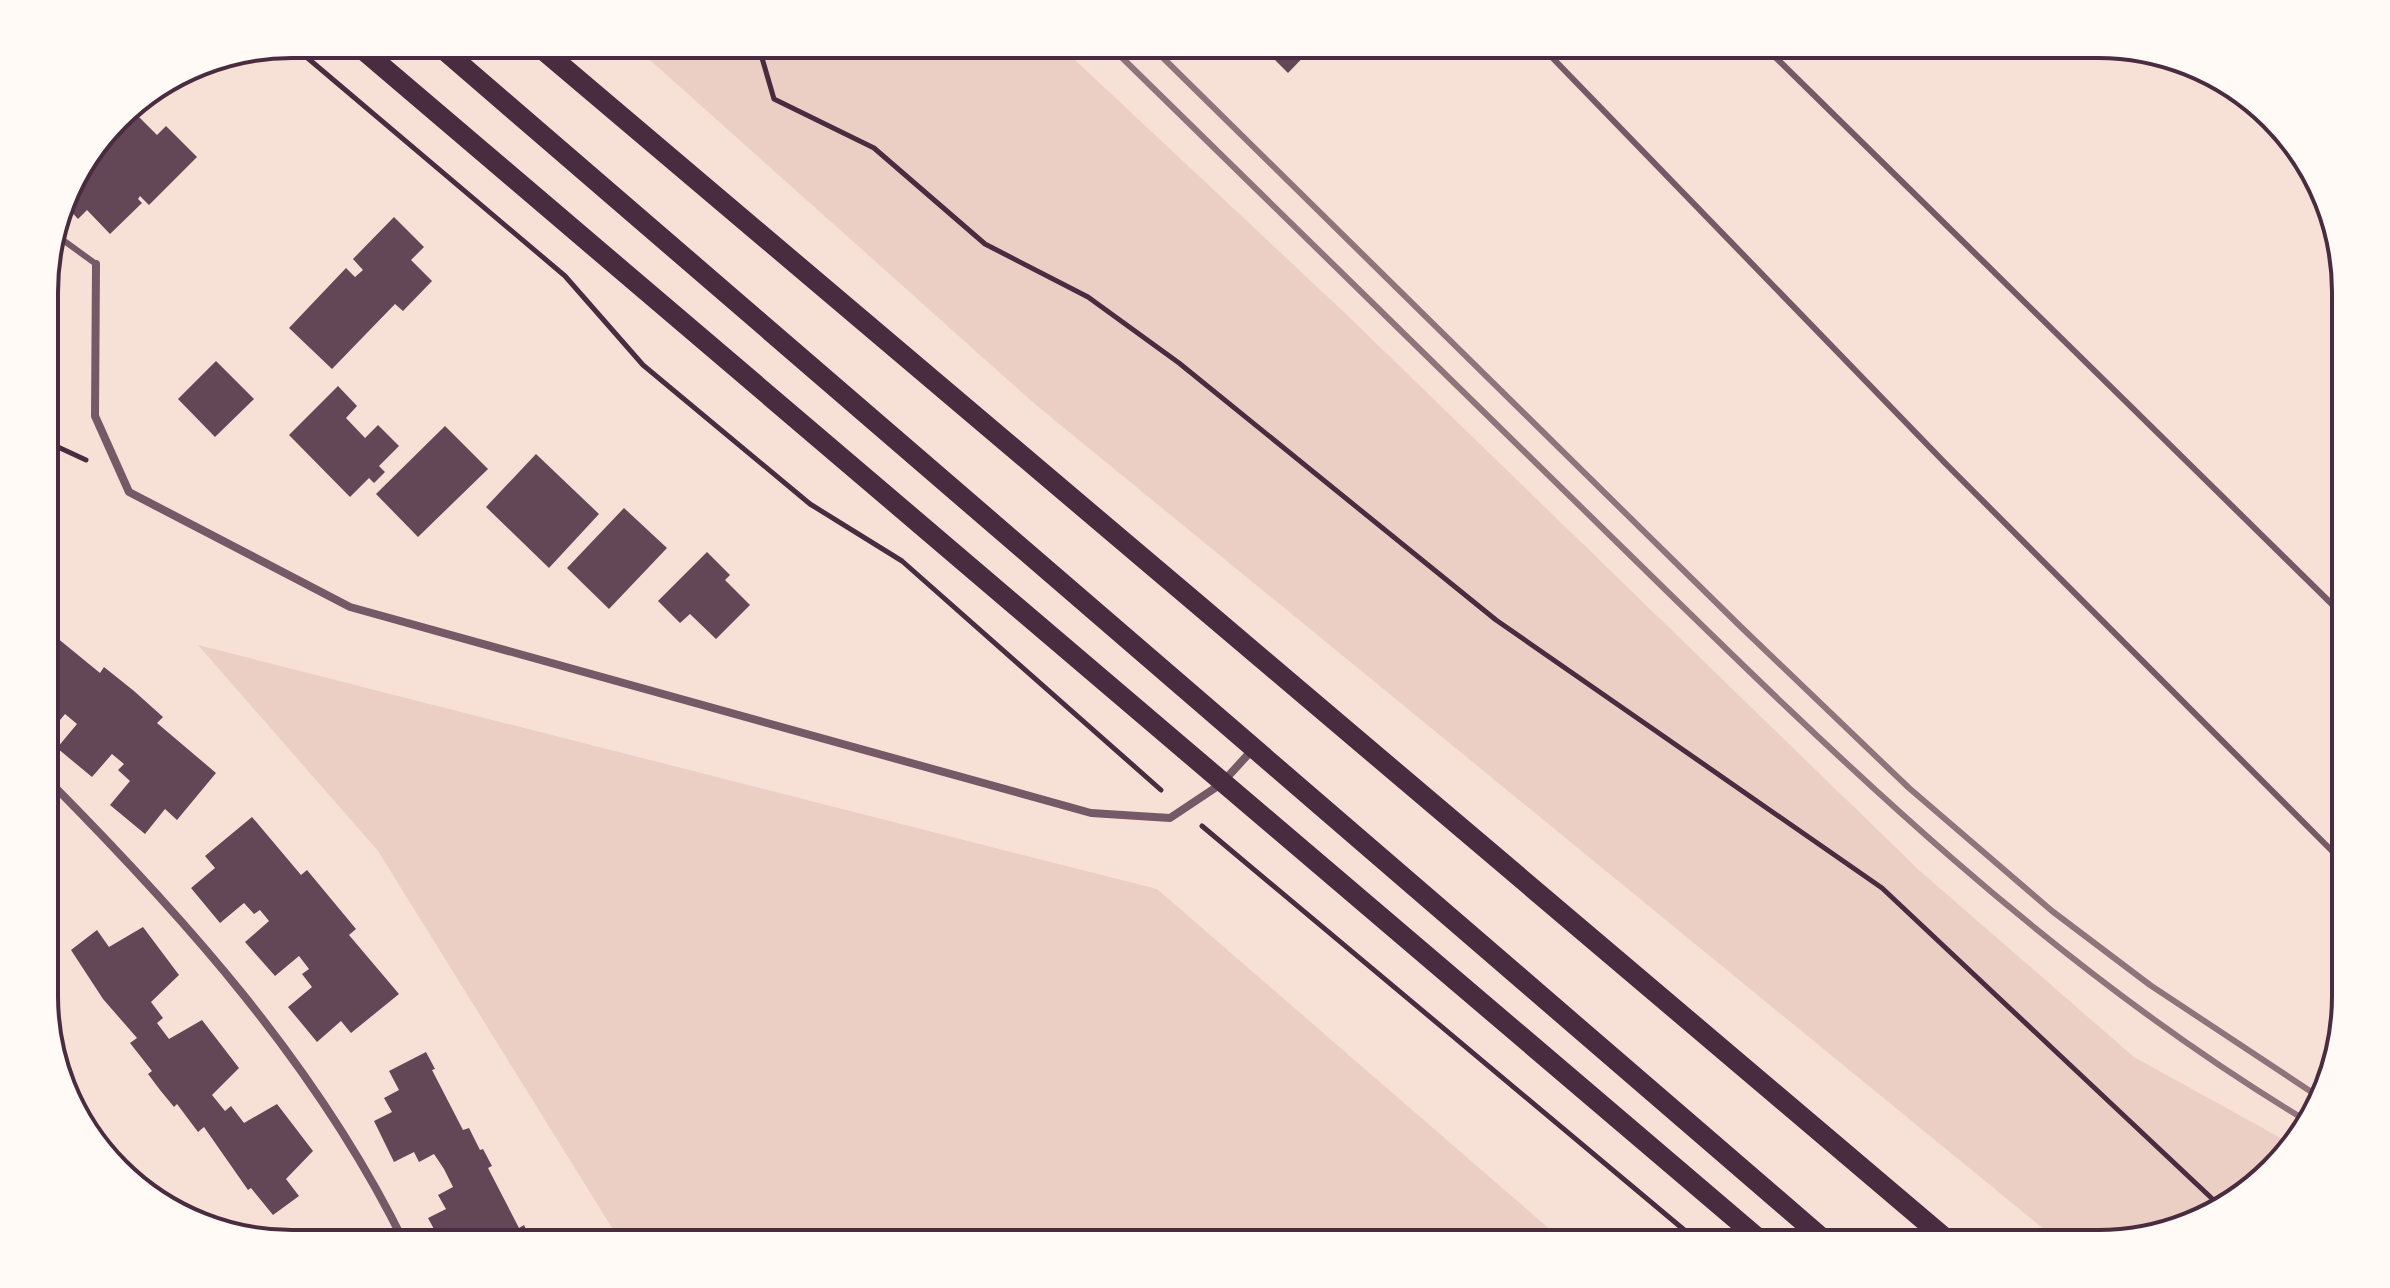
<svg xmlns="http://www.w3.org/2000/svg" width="2390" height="1288" font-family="Helvetica,sans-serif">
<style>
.green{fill:#ebcfc5}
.building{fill:#644757}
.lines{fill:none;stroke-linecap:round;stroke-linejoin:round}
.path{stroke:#4a2c40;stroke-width:5}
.service{stroke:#755966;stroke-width:6}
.minor{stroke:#755966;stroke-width:8}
.primary{stroke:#4a2c40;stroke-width:20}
.rail{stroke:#8f747c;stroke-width:6}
.rim{fill:none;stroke:#4a2c40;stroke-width:4}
</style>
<rect width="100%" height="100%" fill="#f7e1d7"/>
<g class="green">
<polygon points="632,44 1058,44 1345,313 1920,871 2134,1057 2288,1142 2235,1202 2113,1243 2062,1244 1036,405"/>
<polygon points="198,645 1157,889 1567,1244 622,1244 378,851"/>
</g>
<g class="building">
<polygon points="1259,44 1316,44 1288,73"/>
<polygon points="128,106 157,135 166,126 197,157 149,205 140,196 138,199 142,203 110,234 87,210 78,219 64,204 70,182"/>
<polygon points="394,217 424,247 411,260 432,281 403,311 395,304 332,369 289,328 346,268 355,277 363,270 353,259"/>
<polygon points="216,361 254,399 215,437 178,399"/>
<polygon points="338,386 357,406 346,418 365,438 378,425 399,446 379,466 385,472 374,483 369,478 350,497 289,435"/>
<polygon points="445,426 488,469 418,537 376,494"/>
<polygon points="536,454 599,514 549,568 486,507"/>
<polygon points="624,508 667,548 609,609 567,568"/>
<polygon points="707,552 730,575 725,580 750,605 716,639 690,614 680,623 658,601"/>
<polygon points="45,628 100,673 104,667 134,691 163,717 157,723 216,773 177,820 165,809 145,834 110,805 130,781 118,770 124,764 112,754 92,777 57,748 77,724 65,714 60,720 48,710 46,713"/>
<polygon points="252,817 301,875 307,870 356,929 349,935 399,994 351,1033 341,1021 317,1042 288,1007 312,987 302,974 309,969 299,956 275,976 245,942 269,921 260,910 254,914 244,903 220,923 191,888 215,868 205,856"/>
<polygon points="143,927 179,975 151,1002 163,1018 157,1023 169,1039 202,1020 239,1068 212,1095 225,1111 231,1106 244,1123 277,1104 313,1151 286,1179 299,1196 273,1215 251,1188 248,1190 204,1127 198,1132 177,1104 174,1107 160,1090 148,1074 152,1071 130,1043 137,1038 103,999 71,950 97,930 109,947"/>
<polygon points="426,1052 435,1069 432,1070 463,1130 469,1128 480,1150 483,1149 492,1166 488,1168 519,1228 524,1225 533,1244 442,1244 428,1218 446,1209 438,1195 453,1187 444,1169 434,1154 419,1162 414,1152 394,1162 374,1121 392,1112 384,1098 399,1090 389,1071"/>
</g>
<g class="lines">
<g class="path">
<polyline points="291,44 565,276 643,365 810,504 902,561 1161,790"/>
<polyline points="747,44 762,58 774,99 874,148 985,244 1088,297 1179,363 1496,620 1882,888 2221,1207"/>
<polyline points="45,441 86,460"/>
<polyline points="1202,826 1701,1244"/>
</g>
<g class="service">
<polyline points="1539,44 1946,464 2346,865"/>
<polyline points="1762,44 2345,617"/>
<polyline points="56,235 96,264"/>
</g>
<g class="minor">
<polyline points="96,264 95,416 129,492 350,607 1091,813 1170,818 1221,784 1254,748"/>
<path d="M46 778C184 917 318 1066 405 1244"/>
</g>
<g class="primary">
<polyline points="356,44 1765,1244"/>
<polyline points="437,44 1829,1244"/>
<path d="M536 44C1006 446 1483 841 1952 1244"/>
</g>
<g class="rail">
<path d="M1108 44C1282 214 1456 385 1630 555 1841 762 2052 968 2307 1121"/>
<polyline points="1149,44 1740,626 1909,788 2052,911 2150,985 2322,1099"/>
</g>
</g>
<path d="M0 0H2390V1288H0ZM292 58H2098A234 234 0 0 1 2332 292V996A234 234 0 0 1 2098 1230H292A234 234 0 0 1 58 996V292A234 234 0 0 1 292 58Z" fill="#fffaf5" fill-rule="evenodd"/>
<path class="rim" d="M292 58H2098A234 234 0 0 1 2332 292V996A234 234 0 0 1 2098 1230H292A234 234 0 0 1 58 996V292A234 234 0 0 1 292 58Z"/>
</svg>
